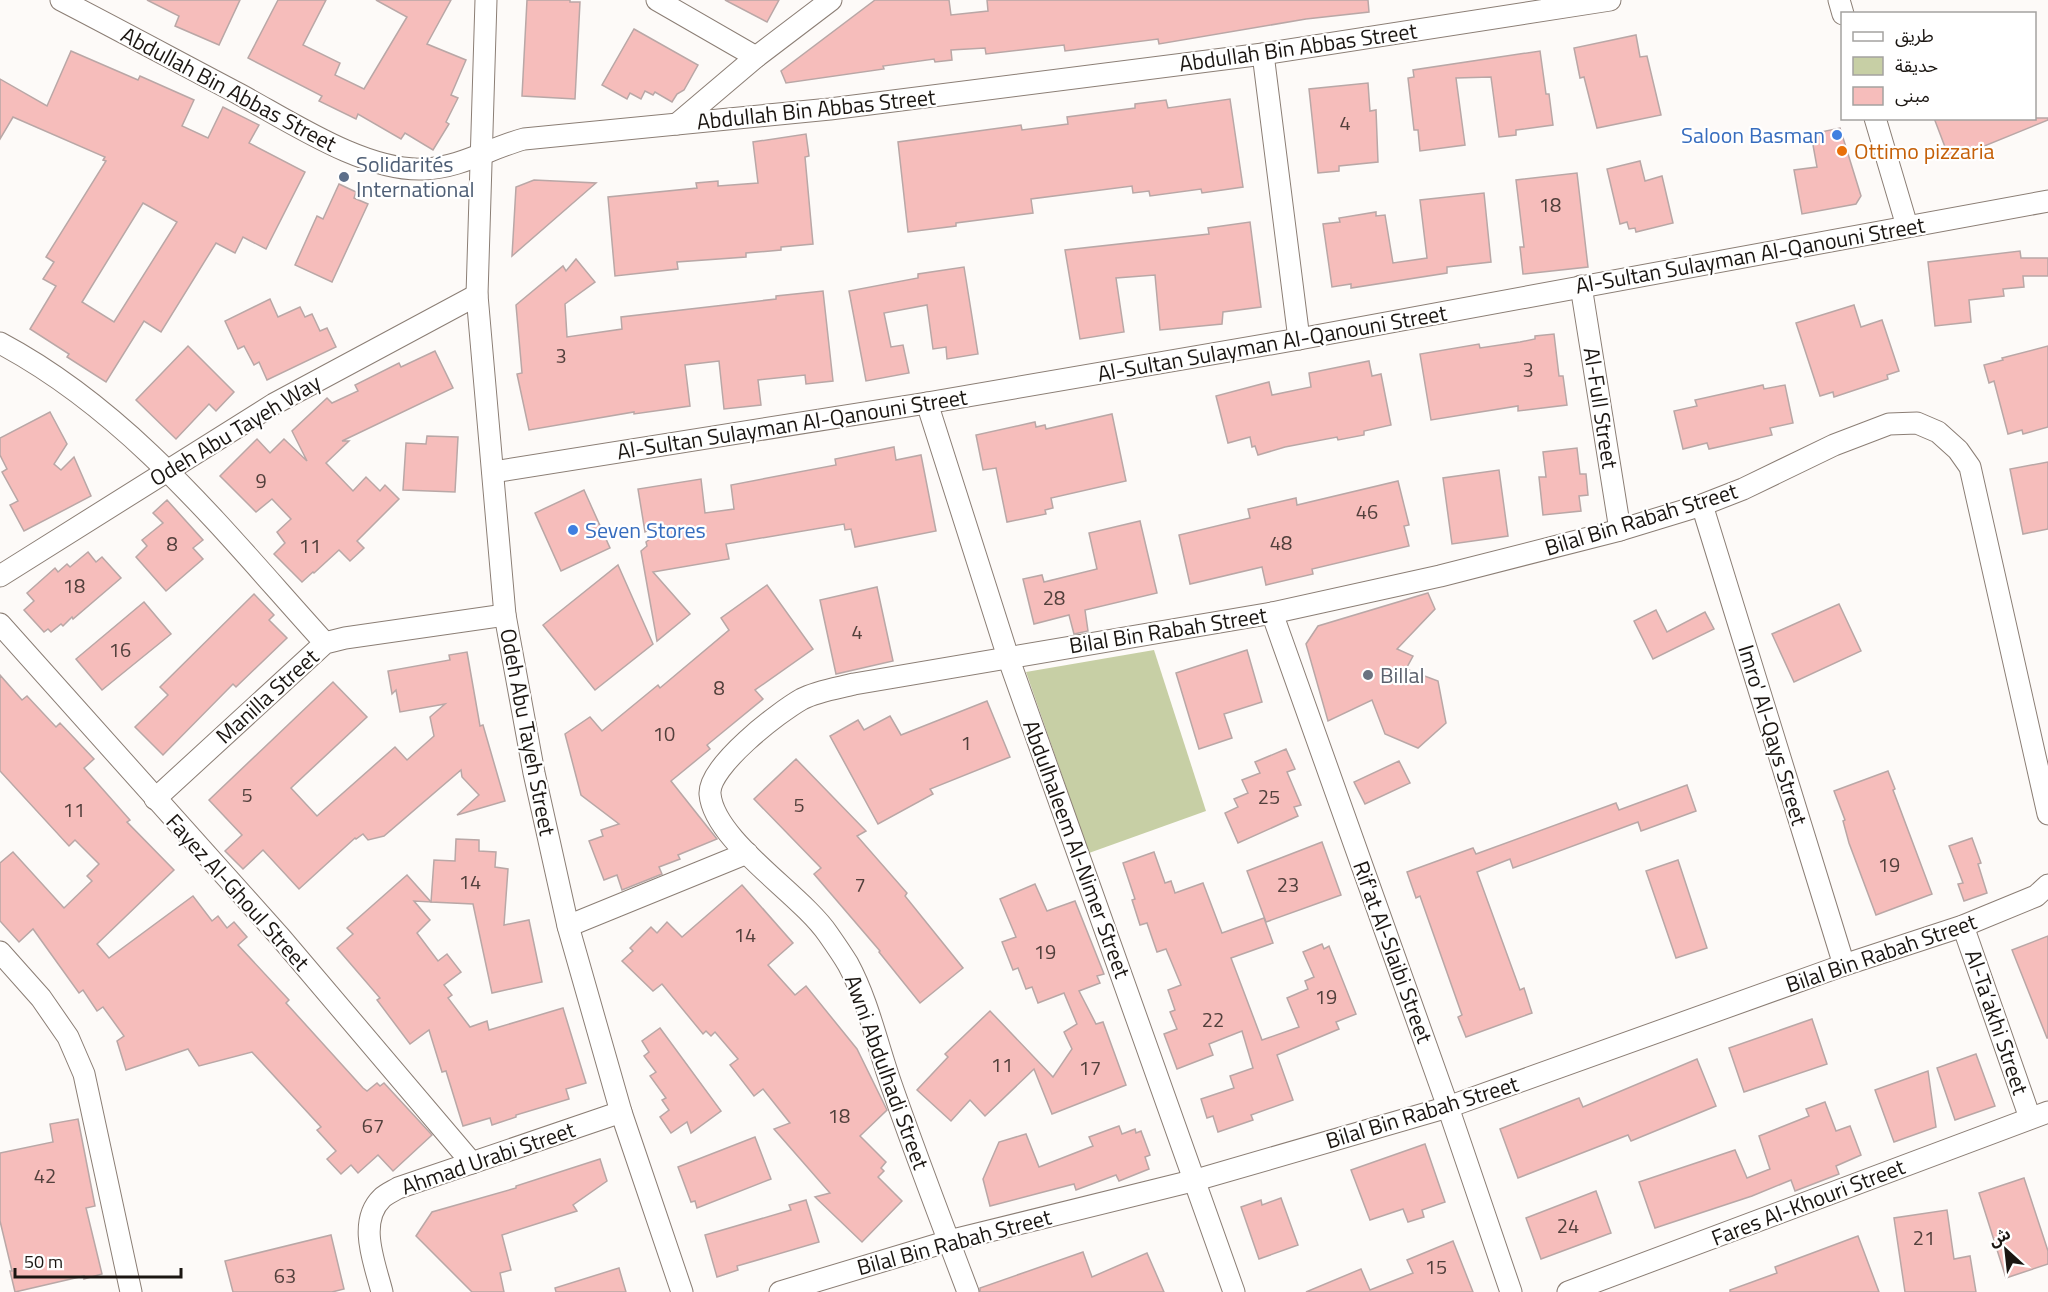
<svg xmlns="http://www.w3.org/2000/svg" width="2048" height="1292" font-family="'Titillium Web','Noto Sans Arabic',sans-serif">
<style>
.green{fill:#c7cfa5}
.building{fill:#f6bdbb;stroke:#b9a7a6;stroke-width:1.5;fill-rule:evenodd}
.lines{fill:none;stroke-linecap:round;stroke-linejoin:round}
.street-casing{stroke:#8b7e75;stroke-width:23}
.street{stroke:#fff;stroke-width:21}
.shop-dot{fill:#3f7fe0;stroke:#fff;stroke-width:2}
.food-dot{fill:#e8710a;stroke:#fff;stroke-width:2}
.service-dot{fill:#5c6f8a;stroke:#fff;stroke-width:2}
.worship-dot{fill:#6b7280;stroke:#fff;stroke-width:2}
.labels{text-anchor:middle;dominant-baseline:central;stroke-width:4.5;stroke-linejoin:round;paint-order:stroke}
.number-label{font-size:20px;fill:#52403c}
.street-label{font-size:22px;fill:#1b1612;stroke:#fff}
.shop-label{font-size:22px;fill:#366cbe;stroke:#fff;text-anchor:end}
.food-label{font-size:22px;fill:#c56008;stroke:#fff;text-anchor:start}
.service-label{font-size:22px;fill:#4e5e75;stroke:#fff;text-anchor:start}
.worship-label{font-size:22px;fill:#5b616d;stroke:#fff;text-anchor:start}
</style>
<rect width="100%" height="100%" fill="#fdfaf8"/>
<polygon class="green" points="1154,650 1206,811 1089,853 1026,672"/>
<g class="building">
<polygon points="147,0 240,0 219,45 175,26 179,16"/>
<polygon points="278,0 326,0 303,45 340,63 335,75 364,89 407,17 376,0 451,0 427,44 466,60 451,95 458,98 446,122 449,124 433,150 405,133 401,139 358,114 356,119 319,101 322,96 248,58"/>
<polygon points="527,0 570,0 570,2 580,2 575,99 522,96"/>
<polygon points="725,0 779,0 767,22"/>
<polygon points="875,0 949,0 951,15 988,11 987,0 1368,0 1369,12 1306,19 1159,44 1158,39 1065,51 1064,45 986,54 985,48 951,50 952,60 935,62 934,59 883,66 884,69 786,83 781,71"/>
<polygon points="634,29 698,65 684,90 677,94 672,102 655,92 653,95 645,91 641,99 630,93 627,99 602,85"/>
<polygon points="1636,35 1640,57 1647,56 1661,115 1597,128 1584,77 1580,78 1574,48"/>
<path d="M71 51 138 80 140 76 194 100 182 126 208 138 223 107 259 125 249 143 305 172 266 249 243 237 235 253 216 243 161 332 144 321 106 382 67 357 69 354 30 329 56 286 43 279 54 262 46 257 106 161 103 160 105 157 13 117 0 139V79L47 106ZM143 203 177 222 114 322 82 302Z"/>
<polygon points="1540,51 1546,94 1549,94 1553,125 1516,130 1516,135 1499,137 1491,77 1456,78 1465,145 1420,151 1418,130 1414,130 1408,78 1414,77 1413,70"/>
<polygon points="1368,83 1370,111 1376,110 1378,162 1339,166 1339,171 1318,173 1309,89"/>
<polygon points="1230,99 1243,187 1202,193 1201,189 1150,196 1149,191 1133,193 1132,186 1031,199 1033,213 956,223 956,226 908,232 898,142 1021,125 1022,130 1068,124 1067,117 1135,108 1135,104 1166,100 1168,108"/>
<polygon points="1934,118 2048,118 2048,120 1950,160"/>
<polygon points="1840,128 1861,196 1856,204 1802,214 1794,170 1817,167 1811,134"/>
<polygon points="806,134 809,156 805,157 813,244 781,247 781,250 746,253 746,257 677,262 678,269 615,276 608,197 697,188 696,183 718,181 718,186 758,183 753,142"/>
<polygon points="1640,161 1645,181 1662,176 1673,223 1636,232 1635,228 1629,229 1627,222 1620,224 1607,169"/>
<polygon points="1577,173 1588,267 1523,274 1520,247 1524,247 1516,180"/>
<polygon points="534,180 596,183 512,256 516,187"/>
<polygon points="339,184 356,192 354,198 368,204 332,282 295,265 317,216 323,219"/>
<polygon points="1484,193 1491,262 1447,267 1447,273 1351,288 1351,284 1332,287 1323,224 1340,222 1339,218 1376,212 1376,216 1385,215 1393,263 1427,258 1420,200"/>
<polygon points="1250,222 1261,307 1223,312 1222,324 1160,330 1155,275 1116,278 1124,332 1080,339 1065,250 1209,234 1208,228"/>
<polygon points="2020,251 2021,258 2048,258 2048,276 2023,276 2024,287 2003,289 2004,296 1969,300 1971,322 1935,326 1928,262"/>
<polygon points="576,259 595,282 565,304 567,337 622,329 621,317 776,299 776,296 823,291 833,381 806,384 805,375 758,380 761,405 724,409 719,361 685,365 690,406 634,414 634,412 529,430 517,374 522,373 516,305 563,266 566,271"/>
<polygon points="964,267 978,354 947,359 946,347 933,349 927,305 884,313 891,347 903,345 909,373 866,381 849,291 918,278 918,274"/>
<polygon points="270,299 278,317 300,307 305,317 312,314 320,331 327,328 336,347 267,380 259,362 254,365 244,346 238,349 225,321"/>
<polygon points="1854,305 1861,327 1882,320 1899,371 1887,375 1888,379 1834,397 1833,392 1820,396 1796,323"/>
<polygon points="1554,334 1559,376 1563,376 1567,405 1518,411 1518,406 1431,420 1420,354 1479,344 1480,348 1520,342 1535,339 1535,336"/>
<polygon points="188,346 234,392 216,411 209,404 176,439 136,400"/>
<polygon points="2048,346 2048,427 2023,434 2022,430 2008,434 1994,381 1989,383 1984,365 2003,360 2002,358"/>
<polygon points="435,351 453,388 342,441 349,441 326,463 353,491 366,477 380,491 385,485 399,499 357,541 364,548 350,561 339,550 314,573 313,572 302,582 274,554 285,543 277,532 291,519 272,499 256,512 220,476 257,439 270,453 284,439 307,461 292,431 327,398 332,403 358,391 355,385 399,363 401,367"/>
<polygon points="1369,361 1372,376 1381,374 1391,425 1364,431 1364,435 1338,440 1337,437 1285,447 1258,455 1255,446 1252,447 1250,437 1228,443 1216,396 1269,382 1272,395 1311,387 1309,373"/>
<polygon points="1763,385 1764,389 1785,385 1793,423 1770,428 1772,435 1709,449 1707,443 1683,449 1674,411 1697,406 1695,400"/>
<polygon points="50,412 67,444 54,464 61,470 74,457 91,496 24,531 10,505 18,501 2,472 7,469 0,455 0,438"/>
<polygon points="1112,414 1126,481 1051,498 1053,508 1045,510 1046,514 1007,522 996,468 983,470 976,435 1035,422 1036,427 1045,425 1046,429"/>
<polygon points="427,436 458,437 455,492 403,490 406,443 426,444"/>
<polygon points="894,447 896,460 921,455 936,531 855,547 851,529 845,530 844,524 726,544 729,559 653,572 690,614 657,641 641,551 647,546 646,542 663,529 660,525 645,532 638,489 701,479 705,513 734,509 731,485 836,465 835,459"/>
<polygon points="1577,448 1580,474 1586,474 1588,495 1579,496 1581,511 1543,515 1539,477 1546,477 1543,452"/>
<polygon points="2048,462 2048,529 2023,534 2010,469"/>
<polygon points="1499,470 1508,536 1452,544 1443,478"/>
<polygon points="1398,481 1409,525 1404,526 1409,546 1312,569 1313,574 1266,585 1262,567 1190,584 1179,535 1250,518 1248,509 1296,498 1297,505"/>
<polygon points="584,490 610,548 561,571 535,513"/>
<polygon points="167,500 203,540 193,548 203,559 166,591 136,557 147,546 142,540 163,523 153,513"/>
<polygon points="1140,521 1157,593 1085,610 1088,631 1074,634 1069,615 1034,624 1023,579 1042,575 1044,582 1097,569 1089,533"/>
<polygon points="88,552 96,562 102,557 121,578 73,619 72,617 63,626 61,624 51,632 48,629 44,632 24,610 34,601 27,593 55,568 58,572 67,564 70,567"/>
<polygon points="618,565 653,644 595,690 543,625"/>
<polygon points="767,585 813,649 755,690 763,699 707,745 710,749 671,781 717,839 678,855 680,859 659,867 662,874 622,890 617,875 604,880 589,841 603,836 601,830 619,824 581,795 565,734 590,717 602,731 658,685 660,688 729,630 721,618"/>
<polygon points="877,587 893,661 836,674 820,600"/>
<polygon points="1428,593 1435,609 1397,649 1413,656 1406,669 1438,681 1446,723 1418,748 1385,734 1372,700 1328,721 1306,644 1318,626"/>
<polygon points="254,594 274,615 269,620 287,638 236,687 233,684 163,755 135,727 168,695 160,687"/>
<polygon points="144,602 171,634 102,690 76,659"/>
<polygon points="1839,604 1861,651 1794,682 1772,634"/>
<polygon points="1656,610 1667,632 1705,612 1714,629 1653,659 1634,621"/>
<polygon points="1247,650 1262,702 1224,714 1232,738 1199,749 1176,673"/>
<polygon points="467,652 480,726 483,725 505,801 457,815 479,795 462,777 461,770 384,836 368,840 363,834 356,839 355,838 299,889 263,850 243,869 225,851 242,835 209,800 333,682 367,717 291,788 317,816 395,747 407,760 434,736 430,717 445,704 400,712 396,690 392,694 388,671 450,660 449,655"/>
<polygon points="0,675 22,700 27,696 56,727 60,723 94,759 84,768 130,820 127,822 174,870 97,944 109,958 193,896 212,921 218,916 227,928 234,922 247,937 238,945 289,1000 286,1003 363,1088 367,1091 377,1083 380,1086 384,1083 432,1135 393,1171 378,1155 358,1173 351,1165 341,1174 327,1159 336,1151 317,1130 321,1127 252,1052 199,1066 188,1049 126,1070 117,1041 124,1036 103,1007 97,1011 83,990 79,993 33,929 19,942 0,921 0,863 13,852 64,908 92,881 87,876 99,864 75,840 69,846 0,771"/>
<polygon points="987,701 1010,757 930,789 933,794 878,824 830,736 858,720 864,730 890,716 901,735"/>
<polygon points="1286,749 1295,769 1287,772 1301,805 1294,807 1298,816 1238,843 1225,813 1238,807 1234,799 1248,793 1242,780 1260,773 1255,762"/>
<polygon points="796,759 866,831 857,836 907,893 905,896 963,968 920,1003 879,952 880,951 814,874 821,868 754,799"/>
<polygon points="1399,761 1410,783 1365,804 1354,782"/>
<polygon points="1888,771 1895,789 1893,790 1932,894 1876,915 1849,843 1843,821 1845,820 1834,791"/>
<polygon points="1687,785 1696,811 1641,831 1638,822 1513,868 1510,859 1477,872 1520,990 1524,988 1532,1013 1466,1037 1458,1017 1462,1015 1420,896 1416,898 1407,872 1473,848 1476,854 1616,803 1619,810"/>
<polygon points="1972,838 1981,863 1978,864 1987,893 1964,901 1958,884 1963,883 1949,846"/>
<polygon points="456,839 479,840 479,851 496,852 495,867 508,869 504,925 529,920 542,982 492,993 473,904 431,902 434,860 455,861"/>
<polygon points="1322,842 1341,895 1266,922 1247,871"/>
<polygon points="1154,852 1165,883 1171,881 1175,893 1203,883 1222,933 1264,918 1273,943 1231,958 1262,1040 1299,1027 1287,998 1308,989 1305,981 1314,977 1303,952 1322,944 1324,949 1329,946 1356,1014 1336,1022 1339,1029 1277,1055 1293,1100 1251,1115 1253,1120 1218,1132 1213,1116 1207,1118 1201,1099 1234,1088 1230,1076 1253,1068 1242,1031 1209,1044 1213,1055 1177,1069 1164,1034 1177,1029 1170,1012 1175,1010 1168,990 1181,985 1166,949 1157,952 1147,923 1140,925 1132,900 1135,899 1123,863"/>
<polygon points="1678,860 1707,948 1676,958 1646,871"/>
<polygon points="407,875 431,902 414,901 430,920 417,933 438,961 447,954 461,972 444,985 452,995 448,998 470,1027 487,1021 489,1030 563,1008 586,1083 566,1089 569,1099 516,1115 516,1117 492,1125 490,1118 463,1126 446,1071 442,1072 429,1030 410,1044 377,1000 380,998 337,948 353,934 347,928"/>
<polygon points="1035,884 1047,911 1075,901 1104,974 1097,976 1100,983 1079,991 1096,1024 1103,1022 1126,1085 1052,1114 1034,1069 985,1116 970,1100 951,1121 917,1090 948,1057 945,1054 990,1011 1053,1077 1072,1049 1064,1032 1077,1024 1064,993 1038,1003 1032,987 1026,989 1018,968 1013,970 1002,942 1016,937 1000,899"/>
<polygon points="742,885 793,943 768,965 795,995 806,986 857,1049 887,1110 860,1136 886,1162 881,1168 884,1171 878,1177 902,1201 862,1242 815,1197 830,1193 774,1129 790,1123 763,1089 754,1096 730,1065 738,1059 715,1032 711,1036 706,1031 703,1034 662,984 653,991 622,961 633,951 630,948 651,927 657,933 667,922 682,937"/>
<polygon points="2048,936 2048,1038 2047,1038 2012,950"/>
<polygon points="1812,1019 1827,1064 1744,1092 1729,1048"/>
<polygon points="660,1028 721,1111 691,1133 687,1122 671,1133 660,1117 669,1110 662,1100 666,1098 650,1076 656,1072 644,1056 649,1052 642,1041"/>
<polygon points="1976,1054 1995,1106 1955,1120 1937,1068"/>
<polygon points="1697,1059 1716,1106 1631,1141 1628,1135 1518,1178 1500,1129 1579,1098 1583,1107"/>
<polygon points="1928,1071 1936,1127 1894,1142 1875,1090"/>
<polygon points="1825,1102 1836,1131 1850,1126 1861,1155 1836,1166 1839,1174 1795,1191 1791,1180 1752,1196 1655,1228 1639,1182 1735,1150 1747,1178 1770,1169 1759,1136 1809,1116 1806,1109"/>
<polygon points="78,1119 95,1206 86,1208 102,1274 84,1279 84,1276 15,1292 10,1271 12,1271 0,1221 0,1153 53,1142 50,1124"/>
<polygon points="1119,1126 1122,1134 1135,1129 1136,1133 1141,1131 1150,1155 1145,1157 1149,1169 1119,1181 1116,1175 1076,1190 1074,1184 990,1206 983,1179 999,1142 1026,1134 1039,1167 1093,1146 1089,1137"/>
<polygon points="755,1137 771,1179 697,1208 695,1201 691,1202 678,1167"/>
<polygon points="1425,1144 1445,1202 1422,1210 1424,1217 1408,1222 1403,1209 1370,1220 1351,1170"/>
<polygon points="600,1159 607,1181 573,1205 577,1211 502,1235 511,1270 500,1273 504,1292 472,1292 416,1236 432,1212 516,1188 516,1186"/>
<polygon points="2024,1178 2048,1251 2048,1264 2006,1278 1979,1193"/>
<polygon points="1596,1191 1611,1233 1541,1259 1526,1218"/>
<polygon points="1281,1198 1298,1245 1259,1259 1241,1207 1261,1200 1262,1205"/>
<polygon points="806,1200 819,1242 737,1266 738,1270 717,1277 705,1235 791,1210 789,1205"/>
<polygon points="1947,1210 1954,1259 1970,1256 1976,1292 1905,1292 1894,1218"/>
<polygon points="331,1235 344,1289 332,1292 233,1292 225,1261"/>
<polygon points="1858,1236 1879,1292 1730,1292 1730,1290 1777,1273 1775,1267"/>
<polygon points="1453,1241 1473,1292 1306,1292 1361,1269 1370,1290 1413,1273 1407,1260"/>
<polygon points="1083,1252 1092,1277 1147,1253 1164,1292 980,1292 980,1288"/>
<polygon points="619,1268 626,1292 556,1292 555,1288"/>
</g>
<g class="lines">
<g class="street-casing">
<g id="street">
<path d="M61 0C121 31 180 63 239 94 291 122 365 172 424 169 460 168 490 148 524 139L830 109 1263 54 1610 0"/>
<polyline points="486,0 477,295 505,615 534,773 568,926 621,1112 682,1292"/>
<polyline points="657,0 756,57"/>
<polyline points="1839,0 1843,14"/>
<polyline points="1263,54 1299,339"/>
<polyline points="1875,118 1907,226"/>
<polyline points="677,124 756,57 831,0"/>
<polyline points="1581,286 1620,530"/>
<path d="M0 343C132 413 226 534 325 643"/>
<polyline points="927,403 1008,657 1234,1292"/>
<polyline points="493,472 927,403 1299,339 2048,201"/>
<polyline points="1702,505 1844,965"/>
<polyline points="0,576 274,404 477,295"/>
<polyline points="1272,613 1448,1107 1511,1292"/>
<polyline points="0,624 281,938 472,1163"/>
<polyline points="155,799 325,643 345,638 505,615"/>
<polyline points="568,926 747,853"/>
<polyline points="1963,926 2030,1118"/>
<polyline points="0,952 41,998 68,1037 84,1074 131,1292"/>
<path d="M382 1292C375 1264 357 1222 382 1198 386 1194 393 1191 398 1188L621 1112"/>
<polyline points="780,1292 949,1241 1196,1180 1448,1107 1844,965 1963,926 2036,896 2048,885"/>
<path d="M968 1292C942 1223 915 1153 891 1084 877 1044 868 1001 848 964 842 954 835 944 828 934 801 894 714 841 710 794 708 766 779 712 802 699 817 691 838 688 854 684L1272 613 1440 576 1620 530 1702 505 1743 489 1834 445 1889 424 1917 423 1938 432 1958 450 1970 467 2048 814"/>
<polyline points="1568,1292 2048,1112"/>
</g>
</g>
<use href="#street" class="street"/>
</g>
<g class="shop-dot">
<circle cx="1837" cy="135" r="6"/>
<circle cx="573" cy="530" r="6"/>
</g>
<circle class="food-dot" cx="1842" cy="151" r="6"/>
<circle class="service-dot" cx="344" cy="177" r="6"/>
<circle class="worship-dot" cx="1368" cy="675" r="6"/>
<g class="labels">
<g class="number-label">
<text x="1345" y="122">4</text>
<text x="1550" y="204">18</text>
<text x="561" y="355">3</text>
<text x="1528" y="369">3</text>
<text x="261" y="480">9</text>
<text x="1367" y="511">46</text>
<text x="1281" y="542">48</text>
<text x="172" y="543">8</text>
<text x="310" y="545">11</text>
<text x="74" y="585">18</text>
<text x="1054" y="597">28</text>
<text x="857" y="631">4</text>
<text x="120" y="649">16</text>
<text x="719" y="687">8</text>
<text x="664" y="733">10</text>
<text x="966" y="742">1</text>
<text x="247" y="794">5</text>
<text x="1269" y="796">25</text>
<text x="799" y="804">5</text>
<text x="74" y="809">11</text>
<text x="1889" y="864">19</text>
<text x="470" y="881">14</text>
<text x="860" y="884">7</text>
<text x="1288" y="884">23</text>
<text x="745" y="934">14</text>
<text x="1045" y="951">19</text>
<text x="1326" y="996">19</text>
<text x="1213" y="1019">22</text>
<text x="1002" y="1064">11</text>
<text x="1090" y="1067">17</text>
<text x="839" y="1115">18</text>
<text x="373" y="1125">67</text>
<text x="45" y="1175">42</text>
<text x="1568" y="1225">24</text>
<text x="1924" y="1237">21</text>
<text x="1436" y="1266">15</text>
<text x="285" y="1275">63</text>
</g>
<g class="street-label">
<text transform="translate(1298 47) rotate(-8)">Abdullah Bin Abbas Street</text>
<text transform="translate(229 89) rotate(28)">Abdullah Bin Abbas Street</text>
<text transform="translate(816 109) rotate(-6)">Abdullah Bin Abbas Street</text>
<text transform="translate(1750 255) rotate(-10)">Al-Sultan Sulayman Al-Qanouni Street</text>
<text transform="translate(1272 343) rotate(-10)">Al-Sultan Sulayman Al-Qanouni Street</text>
<text transform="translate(1601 408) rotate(81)">Al-Full Street</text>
<text transform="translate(792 424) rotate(-9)">Al-Sultan Sulayman Al-Qanouni Street</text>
<text transform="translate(235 430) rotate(-31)">Odeh Abu Tayeh Way</text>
<text transform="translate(1641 519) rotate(-17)">Bilal Bin Rabah Street</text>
<text transform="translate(1168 630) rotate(-9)">Bilal Bin Rabah Street</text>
<text transform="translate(267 696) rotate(-42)">Manilla Street</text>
<text transform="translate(528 732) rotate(79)">Odeh Abu Tayeh Street</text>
<text transform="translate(1773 735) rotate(73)">Imro' Al-Qays Street</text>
<text transform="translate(1077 849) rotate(70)">Abdulhaleem Al-Nimer Street</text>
<text transform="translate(238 892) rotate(48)">Fayez Al-Ghoul Street</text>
<text transform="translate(1393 952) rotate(70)">Rif'at Al-Slaibi Street</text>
<text transform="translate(1881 953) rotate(-19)">Bilal Bin Rabah Street</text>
<text transform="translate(1997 1022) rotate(71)">Al-Ta’akhi Street</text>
<text transform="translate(887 1072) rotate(70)">Awni Abdulhadi Street</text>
<text transform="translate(1422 1112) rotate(-17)">Bilal Bin Rabah Street</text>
<text transform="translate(488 1158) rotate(-19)">Ahmad Urabi Street</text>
<text transform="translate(1808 1202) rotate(-21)">Fares Al-Khouri Street</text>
<text transform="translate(954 1242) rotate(-15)">Bilal Bin Rabah Street</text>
</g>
<g class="shop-label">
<text x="1825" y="135">Saloon Basman</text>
<text x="585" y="530" text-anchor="start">Seven Stores</text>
</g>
<g class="food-label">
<text x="1854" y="151">Ottimo pizzaria</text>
</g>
<g class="service-label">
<text x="356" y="164">Solidarités<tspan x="356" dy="25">International</tspan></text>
</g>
<g class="worship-label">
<text x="1380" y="675">Billal</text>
</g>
</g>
<rect x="1841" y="12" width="195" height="108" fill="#ffffff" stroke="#a4a2a0" stroke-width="1.5"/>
<rect x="1853" y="32" width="30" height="9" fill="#ffffff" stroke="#a4a2a0" stroke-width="1.5"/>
<text x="1895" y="42" font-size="18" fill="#1b1612">طريق</text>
<rect x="1853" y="57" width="30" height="18" fill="#c7cfa5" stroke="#a4a2a0" stroke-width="1.5"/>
<text x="1895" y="72" font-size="18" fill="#1b1612">حديقة</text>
<rect x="1853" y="87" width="30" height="18" fill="#f6bdbb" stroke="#a4a2a0" stroke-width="1.5"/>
<text x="1895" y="102" font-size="18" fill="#1b1612">مبنى</text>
<g transform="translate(2006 1250) rotate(333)" stroke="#ffffff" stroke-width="4.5" paint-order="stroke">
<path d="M0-4.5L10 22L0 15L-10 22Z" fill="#1b1612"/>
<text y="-9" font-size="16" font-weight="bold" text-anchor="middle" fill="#1b1612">ش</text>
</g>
<path d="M15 1268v9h166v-9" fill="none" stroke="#1b1612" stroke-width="3"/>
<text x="24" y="1268" font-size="18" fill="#1b1612" stroke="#ffffff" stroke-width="4.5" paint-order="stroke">50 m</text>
</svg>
